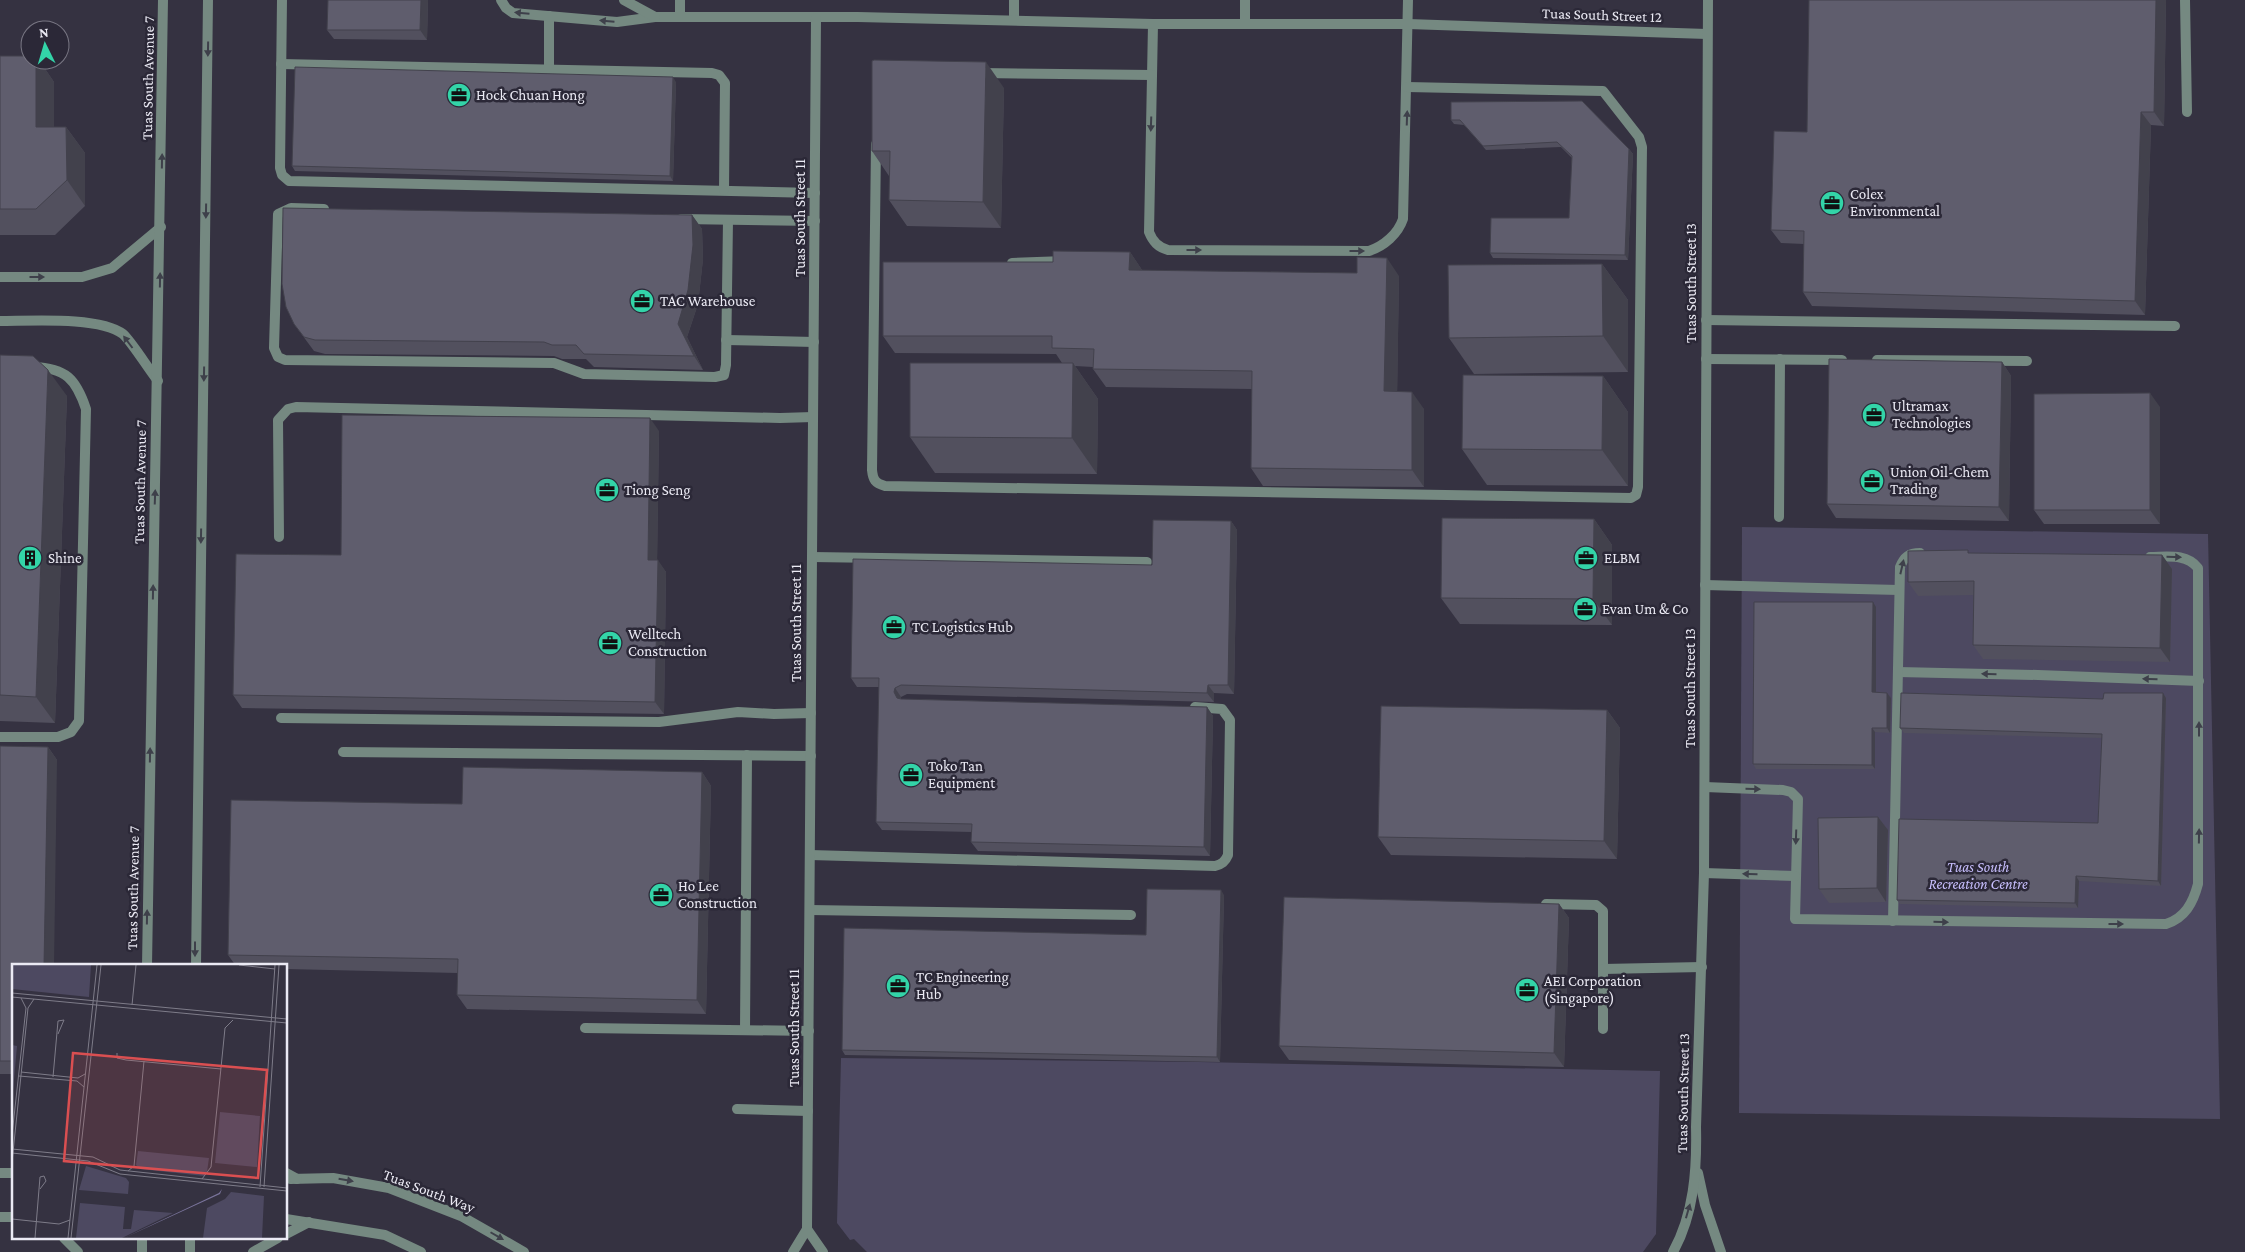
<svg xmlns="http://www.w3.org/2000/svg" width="2245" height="1252" font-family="'Crimson Pro',serif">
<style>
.green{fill:#4d4961}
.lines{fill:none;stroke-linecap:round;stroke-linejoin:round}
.service{stroke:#758981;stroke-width:10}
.minor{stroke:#758981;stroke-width:10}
.tertiary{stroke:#758981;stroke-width:10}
.wall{fill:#52505e}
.shaded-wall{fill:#42414c}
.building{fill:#5f5d6d;stroke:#42414c}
.oneway{fill:#3e404a}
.labels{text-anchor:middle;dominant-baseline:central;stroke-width:5;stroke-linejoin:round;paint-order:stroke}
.street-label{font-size:15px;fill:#ebeaf4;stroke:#2b2837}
.poi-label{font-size:15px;fill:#ebeaf4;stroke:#2b2837;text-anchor:start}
.park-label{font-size:15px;font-style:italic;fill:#c7befd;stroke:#2b2837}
.inset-road{fill:none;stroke:#7e7c89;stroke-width:1}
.view{fill:#da4f51;fill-opacity:0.15;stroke:#da4f51;stroke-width:2.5}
.inset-edge{fill:none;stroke:#ebeaf4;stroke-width:2.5}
</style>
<rect width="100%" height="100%" fill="#353241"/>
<g class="green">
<polygon points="1742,527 2208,534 2220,1119 1739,1113"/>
<polygon points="841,1058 1199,1062 1660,1071 1656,1234 1643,1252 867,1252 854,1239 850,1240 837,1223"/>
</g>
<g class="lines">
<g class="service">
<polyline points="282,0 280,168 282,175 289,181 815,193"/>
<polyline points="2185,0 2187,112"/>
<polyline points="549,16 549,70"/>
<polyline points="680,17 680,0"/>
<polyline points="1014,20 1014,0"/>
<polyline points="1245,23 1245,0"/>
<path d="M1153 24 1149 232C1153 242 1158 247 1168 250L1369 251C1384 246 1398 234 1403 219L1408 0"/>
<polyline points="281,64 712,73 719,75 725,83 724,190"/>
<polyline points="980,73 1152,75"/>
<path d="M876 144 872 470C873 480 875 483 885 486L1631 498 1636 495 1638 487 1642 147 1639 137 1603 91 1407 87"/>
<polyline points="324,209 291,208 278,214 274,348 278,357 285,360 554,363 584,374 715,377 724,375 726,365 728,220"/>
<polyline points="681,219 815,221"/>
<polyline points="1012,263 1065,261"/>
<polyline points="1706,320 2175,326"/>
<polyline points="726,340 814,342"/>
<polyline points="1706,359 1842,360"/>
<polyline points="1877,360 2027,361"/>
<polyline points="1779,517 1780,359"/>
<polyline points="279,537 278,420 288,409 296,407 780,418 813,417"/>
<polyline points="812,557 1147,562"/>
<polyline points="1705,585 1899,590"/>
<polyline points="1898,672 2038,675 2199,681"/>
<polyline points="281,718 659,722 738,712 774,714 811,713"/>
<path d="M0 737H58L71 732 79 721 86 409C76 379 66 368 33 367"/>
<polyline points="343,752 811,756"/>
<path d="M1705 787 1783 790 1791 792 1798 799 1795 919 2166 924C2185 918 2193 903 2198 884V568C2186 553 2167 557 2150 557"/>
<path d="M810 855 1215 866C1222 864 1225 862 1228 855L1230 720 1222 709 1195 707"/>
<polyline points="1704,873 1795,876"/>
<polyline points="1546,904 1596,905 1603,911 1603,1029"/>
<polyline points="810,910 1131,915"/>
<path d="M1893 921 1900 567C1904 557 1909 553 1920 553"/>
<polyline points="1603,969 1702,967"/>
<polyline points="585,1028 809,1031"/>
<polyline points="745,1030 747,755"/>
<polyline points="737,1109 808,1111"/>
</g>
<g class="minor">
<polyline points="501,0 506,8 513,13 617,22 655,17 858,17 1153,24 1408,24 1707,34"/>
<polyline points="624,0 655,17"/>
<polyline points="0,277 82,277 112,268 161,227"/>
<path d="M0 321C29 321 100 316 123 334 132 342 149 370 158 381"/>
<polyline points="0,1173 14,1173"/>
<polyline points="1698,1173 1705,1205 1721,1252"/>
<polyline points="290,1179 333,1178 389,1188 461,1216 524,1252"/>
<polyline points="0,1217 14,1217"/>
<polyline points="286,1219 385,1235 421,1252"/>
<polyline points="807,1229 823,1252"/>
<polyline points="793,1252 807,1229 816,18"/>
<path d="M1673 1252C1694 1214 1697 1170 1696 1127L1704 873 1708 0"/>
</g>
<g class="tertiary">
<polyline points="147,966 163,0"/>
<polyline points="196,966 208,0"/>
<polyline points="286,1173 297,1179"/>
<polyline points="286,1234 309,1222"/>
<polyline points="64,1238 78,1252"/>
<polyline points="142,1252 142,1238"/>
<polyline points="190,1252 190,1238"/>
<polyline points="253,1252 278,1238"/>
</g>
</g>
<g class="wall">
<polygon points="428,0 427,40 334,39 327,30"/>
<polygon points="2166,0 2164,126 2151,125 2145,315 1812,306 1803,292 1804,244 1781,243 1771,230 1807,132"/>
<polygon points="0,56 30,60 39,60 54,82 54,127 66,127 85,153 85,206 55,235 0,235"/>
<polygon points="676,82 673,181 295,171 292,166"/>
<polygon points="1004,88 1001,228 907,226 889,200 889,176 872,151"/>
<polygon points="1451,102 1629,149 1633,154 1628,260 1493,258 1490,253 1569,218 1572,158 1561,147 1486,150 1464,125 1454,124 1451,120"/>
<polygon points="692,215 702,229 703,259 698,304 687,337 703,370 594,367 586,359 562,359 554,356 325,354 314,351 294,324"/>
<polygon points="1130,252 1142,270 1399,276 1397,392 1424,409 1424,487 1263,486 1251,468 1252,389 1106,387 1093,369 1093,367 1075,366 1098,399 1097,474 935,473 910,437 1062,363 1056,354 895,353 883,336 1053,262"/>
<polygon points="1602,264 1628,300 1628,372 1474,374 1449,338"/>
<polygon points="0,355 67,396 55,723 0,721"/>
<polygon points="2002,362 2011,376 2009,521 1836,518 1827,504"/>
<polygon points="1603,376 1628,412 1628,486 1487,485 1462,449"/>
<polygon points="2160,407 2160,524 2044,524 2034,510"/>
<polygon points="659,431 657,560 666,572 664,714 242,708 233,695 341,555"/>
<polygon points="1594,519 1612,545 1612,625 1460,624 1441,598"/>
<polygon points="1231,521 1237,530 1234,694 1214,693 1214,702 907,694 901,697 901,699 1207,707 1213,716 1210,856 978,851 971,842 972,832 882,830 876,822 879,687 857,687 851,678 1152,565"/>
<polygon points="1970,553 2162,555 2172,569 2170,662 1983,659 1973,645 1974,595 1918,596 1908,582"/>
<polygon points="1876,607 1876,693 1887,693 1891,698 1890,733 1875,732 1875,769 1756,769 1753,764"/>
<polygon points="2163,693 2166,698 2161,886 2079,881 2078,908 1900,904 1897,900 2098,823 2102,738 1904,733 1900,728 2103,699"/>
<polygon points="1607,710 1620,728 1617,859 1391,855 1378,837"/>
<polygon points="0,746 48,747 57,760 14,966 14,1074 0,1074"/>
<polygon points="702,772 711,786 706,1014 467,1009 457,995 458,973 286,969 286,966 236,966 228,955 462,804"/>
<polygon points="1878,817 1888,830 1886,902 1829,903 1819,889"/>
<polygon points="1224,895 1220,1062 845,1055 842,1050 1146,935"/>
<polygon points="1559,904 1569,918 1564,1067 1289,1060 1279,1046"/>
</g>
<g class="shaded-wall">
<polygon points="421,0 428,0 427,40 420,30"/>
<polygon points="2156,0 2166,0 2164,126 2154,112"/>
<polygon points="36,60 39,60 54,82 54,153 36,127"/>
<polygon points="986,62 1004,88 1001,228 983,202"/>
<polygon points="673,77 676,82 673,181 670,176"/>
<polygon points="2141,112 2151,125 2145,315 2135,301"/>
<polygon points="66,127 85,153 85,206 67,180"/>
<polygon points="1629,149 1633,154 1628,260 1625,255"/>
<polygon points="692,215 702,229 703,259 698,304 687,337 703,370 694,356 678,324"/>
<polygon points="1130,252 1142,270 1142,288 1129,270"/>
<polygon points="1387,258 1399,276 1397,409 1384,391"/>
<polygon points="1602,264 1628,300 1628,372 1603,336"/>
<polygon points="2002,362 2011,376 2009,521 1999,507"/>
<polygon points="1073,363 1098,399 1097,474 1072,438"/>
<polygon points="48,370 67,396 55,723 36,697"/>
<polygon points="1603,376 1628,412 1628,486 1602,450"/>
<polygon points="1412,392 1424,409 1424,487 1412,470"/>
<polygon points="2150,393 2160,407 2160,524 2150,510"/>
<polygon points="650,418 659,431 657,572 648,560"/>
<polygon points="1594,519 1612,545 1612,625 1593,599"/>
<polygon points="1231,521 1237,530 1234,694 1228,685"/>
<polygon points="2162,555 2172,569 2170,662 2160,648"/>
<polygon points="658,560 666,572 664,714 655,702"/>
<polygon points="1873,602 1876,607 1876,697 1872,692"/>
<polygon points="1208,685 1214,693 1214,702 1207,693"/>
<polygon points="895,688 901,697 900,701 897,698 894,692"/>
<polygon points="1887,693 1891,698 1890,733 1887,728"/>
<polygon points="2163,693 2166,698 2161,886 2158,881"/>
<polygon points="1207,707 1213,716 1210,856 1204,847"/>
<polygon points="1607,710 1620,728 1617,859 1604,841"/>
<polygon points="1872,728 1875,732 1875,769 1872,765"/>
<polygon points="48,747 57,760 54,966 44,966"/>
<polygon points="702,772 711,786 706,1014 697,1000"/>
<polygon points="1878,817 1888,830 1886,902 1877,888"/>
<polygon points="2076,876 2079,881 2078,908 2075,903"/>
<polygon points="1221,890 1224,895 1220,1062 1217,1057"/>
<polygon points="1559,904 1569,918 1564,1067 1554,1053"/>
</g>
<g class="building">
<polygon points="328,0 421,0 420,30 327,30"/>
<polygon points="1809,0 2156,0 2154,112 2141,112 2135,301 1803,292 1804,231 1771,230 1774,131 1807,132"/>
<polygon points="0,56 30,56 30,60 36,60 36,127 66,127 67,180 36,209 0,209"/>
<polygon points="874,60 986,62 983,202 889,200 890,151 872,151 872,61"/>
<polygon points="295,67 673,77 670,176 292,166"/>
<polygon points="1582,101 1629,149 1625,255 1490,253 1491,218 1569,218 1572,156 1557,142 1483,146 1460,120 1451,120 1451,102"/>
<polygon points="283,208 692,215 693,245 688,290 678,324 694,356 584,354 576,345 552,345 544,342 315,340 304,337 294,324 286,307 282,284"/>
<polygon points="1053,251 1130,252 1129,270 1357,273 1357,257 1387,258 1384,391 1412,392 1412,470 1251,468 1252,371 1093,369 1094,349 1052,348 1052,336 883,336 883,262 1053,262"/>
<polygon points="1602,264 1603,336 1449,338 1448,265"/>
<polygon points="0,355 33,356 48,370 36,697 0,695"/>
<polygon points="1829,359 2002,362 1999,507 1827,504"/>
<polygon points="910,363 1073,363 1072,438 910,437"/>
<polygon points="1463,375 1603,376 1602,450 1462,449"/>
<polygon points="2150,393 2150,510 2034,510 2034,394"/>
<polygon points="342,415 650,418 648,560 658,560 655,702 233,695 236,554 341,555"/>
<polygon points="1442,518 1594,519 1593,599 1441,598"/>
<polygon points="1153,520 1231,521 1228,685 1208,685 1207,693 901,685 895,688 894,692 897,698 901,699 1207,707 1204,847 971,842 972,824 876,822 879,678 851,678 853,559 1152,565"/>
<polygon points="1968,550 1968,553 2162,555 2160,648 1973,645 1974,581 1908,582 1908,551"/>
<polygon points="1754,602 1873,602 1872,692 1887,693 1887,728 1872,728 1872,765 1753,764"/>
<polygon points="1901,693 2103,699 2104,693 2163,693 2158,881 2076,876 2075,903 1897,900 1899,819 2098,823 2102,734 1900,728"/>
<polygon points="1381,706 1607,710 1604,841 1378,837"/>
<polygon points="0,746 48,747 44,966 14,966 14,1061 0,1061"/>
<polygon points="463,767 702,772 697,1000 457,995 458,959 228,955 231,800 462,804"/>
<polygon points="1878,817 1877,888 1819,889 1818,818"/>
<polygon points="1147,889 1221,890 1217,1057 842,1050 844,928 1146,935"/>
<polygon points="1284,897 1559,904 1554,1053 1279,1046"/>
</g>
<defs><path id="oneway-solid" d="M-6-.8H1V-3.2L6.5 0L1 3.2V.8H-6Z" transform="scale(1.25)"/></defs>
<g class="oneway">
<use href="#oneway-solid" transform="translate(522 13) rotate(-175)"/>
<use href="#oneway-solid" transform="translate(607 21) rotate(-175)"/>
<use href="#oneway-solid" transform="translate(208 49) rotate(91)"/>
<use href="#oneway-solid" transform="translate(1407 118) rotate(-88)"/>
<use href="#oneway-solid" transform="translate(1151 124) rotate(92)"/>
<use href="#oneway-solid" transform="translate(162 161) rotate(-89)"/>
<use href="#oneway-solid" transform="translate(206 211) rotate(91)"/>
<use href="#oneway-solid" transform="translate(1194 250)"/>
<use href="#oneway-solid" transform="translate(1357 251)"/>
<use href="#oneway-solid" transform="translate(37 277)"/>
<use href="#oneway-solid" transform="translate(160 280) rotate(-89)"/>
<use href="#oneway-solid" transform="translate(128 342) rotate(-127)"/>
<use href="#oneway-solid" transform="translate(204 374) rotate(91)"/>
<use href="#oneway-solid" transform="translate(155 497) rotate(-88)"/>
<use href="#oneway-solid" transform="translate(201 536) rotate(91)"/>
<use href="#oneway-solid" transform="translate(2174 557) rotate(1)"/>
<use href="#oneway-solid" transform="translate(1902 567) rotate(-77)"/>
<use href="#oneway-solid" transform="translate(153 592) rotate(-89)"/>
<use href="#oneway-solid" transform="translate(1989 674) rotate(-179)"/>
<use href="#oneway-solid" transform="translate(2150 679) rotate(-178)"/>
<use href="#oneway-solid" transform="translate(2199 729) rotate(-90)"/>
<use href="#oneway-solid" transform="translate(150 755) rotate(-89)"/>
<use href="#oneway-solid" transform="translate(1753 789) rotate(2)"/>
<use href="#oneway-solid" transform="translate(2199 836) rotate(-89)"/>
<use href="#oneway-solid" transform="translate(1796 837) rotate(92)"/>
<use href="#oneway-solid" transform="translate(1750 874) rotate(-178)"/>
<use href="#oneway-solid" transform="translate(147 917) rotate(-89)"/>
<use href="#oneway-solid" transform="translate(1941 922) rotate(1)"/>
<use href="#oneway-solid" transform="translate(2116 924)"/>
<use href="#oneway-solid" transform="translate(195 949) rotate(90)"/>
<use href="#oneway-solid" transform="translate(346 1180) rotate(10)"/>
<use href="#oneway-solid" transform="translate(1688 1211) rotate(-74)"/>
<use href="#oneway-solid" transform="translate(497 1236) rotate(30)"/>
</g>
<defs>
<g id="office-disc" transform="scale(1.25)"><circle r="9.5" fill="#33d4a8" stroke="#2b2837"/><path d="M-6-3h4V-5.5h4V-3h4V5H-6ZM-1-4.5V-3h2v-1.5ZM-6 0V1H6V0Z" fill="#111"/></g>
<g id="building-disc" transform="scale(1.25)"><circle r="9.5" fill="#33d4a8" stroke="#2b2837"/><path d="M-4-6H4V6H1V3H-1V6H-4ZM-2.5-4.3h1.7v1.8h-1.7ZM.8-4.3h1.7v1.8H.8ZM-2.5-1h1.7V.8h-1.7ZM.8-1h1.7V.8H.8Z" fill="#111"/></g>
</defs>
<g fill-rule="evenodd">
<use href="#office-disc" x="459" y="95"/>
<use href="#office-disc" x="1832" y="203"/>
<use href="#office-disc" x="642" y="301"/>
<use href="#office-disc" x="1874" y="415"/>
<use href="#office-disc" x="1872" y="481"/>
<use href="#office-disc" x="607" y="490"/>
<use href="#building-disc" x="30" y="558"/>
<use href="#office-disc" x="1586" y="558"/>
<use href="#office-disc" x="1585" y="609"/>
<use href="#office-disc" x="894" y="627"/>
<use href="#office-disc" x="610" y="643"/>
<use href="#office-disc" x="911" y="775"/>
<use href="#office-disc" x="661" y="895"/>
<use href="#office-disc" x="898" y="986"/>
<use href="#office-disc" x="1527" y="990"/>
</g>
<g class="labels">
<g class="street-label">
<text transform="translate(1602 15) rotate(2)">Tuas South Street 12</text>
<text transform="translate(148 78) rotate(-89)">Tuas South Avenue 7</text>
<text transform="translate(800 218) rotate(-90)">Tuas South Street 11</text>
<text transform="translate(1691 283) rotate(-90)">Tuas South Street 13</text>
<text transform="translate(140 482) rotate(-89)">Tuas South Avenue 7</text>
<text transform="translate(796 623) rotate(-90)">Tuas South Street 11</text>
<text transform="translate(1690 688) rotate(-90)">Tuas South Street 13</text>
<text transform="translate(133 888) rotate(-89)">Tuas South Avenue 7</text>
<text transform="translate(794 1028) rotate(-90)">Tuas South Street 11</text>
<text transform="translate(1683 1093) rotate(-89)">Tuas South Street 13</text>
<text transform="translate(429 1191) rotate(21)">Tuas South Way</text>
</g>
<g class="poi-label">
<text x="476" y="95">Hock Chuan Hong</text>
<text x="1850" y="194">Colex<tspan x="1850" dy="17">Environmental</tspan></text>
<text x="660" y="301">TAC Warehouse</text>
<text x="1892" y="406">Ultramax<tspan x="1892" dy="17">Technologies</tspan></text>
<text x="1890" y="472">Union Oil-Chem<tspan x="1890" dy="17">Trading</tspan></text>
<text x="624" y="490">Tiong Seng</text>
<text x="48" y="558">Shine</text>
<text x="1604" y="558">ELBM</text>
<text x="1602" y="609">Evan Um &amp; Co</text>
<text x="912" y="627">TC Logistics Hub</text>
<text x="628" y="634">Welltech<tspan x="628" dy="17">Construction</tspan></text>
<text x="928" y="766">Toko Tan<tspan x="928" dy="17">Equipment</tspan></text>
<text x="678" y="886">Ho Lee<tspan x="678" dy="17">Construction</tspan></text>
<text x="916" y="977">TC Engineering<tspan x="916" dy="17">Hub</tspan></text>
<text x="1544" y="981">AEI Corporation<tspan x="1544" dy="17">(Singapore)</tspan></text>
</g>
<g class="park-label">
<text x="1978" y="867">Tuas South<tspan x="1978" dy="17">Recreation Centre</tspan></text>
</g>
</g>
<g transform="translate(12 964)">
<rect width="275" height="275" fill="#353241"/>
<path d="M0 1H79L77 33 0 25ZM0 81 5 82 0 138ZM208 148 248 152 245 203 203 199ZM126 187 197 194 195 208 192 212 128 205 124 201ZM74 202 114 214 117 218 116 230 67 226ZM219 228 252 232 250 274H191L195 244 213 235ZM68 239 113 243 111 265H119L122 246 161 249 110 274H64Z" fill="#4d4961"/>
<path d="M210 225 208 230 112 274 207 229Z" fill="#7a749b"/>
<path class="inset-road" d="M227 1 263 5M0 29 275 55M0 33 275 59M120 41 124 1M46 70 52 56M105 89V94L114 96 209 105M9 108 66 114 73 110M7 112 65 117 72 123M41 113 46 57 52 56M0 171 14 44 9 34M0 185 81 193 108 206 275 224M0 189 76 197 108 210 275 227M0 198 16 44 22 35M116 207 122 202 132 97M190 215 199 203 213 64 221 56M248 223 263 1M252 223 267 1M28 225 34 217 32 212M0 255 47 260 58 256M23 274 28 213 32 212M56 274 85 1M59 274 89 1"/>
<path class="view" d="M61 89 255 106 246 214 52 197Z"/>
<rect width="275" height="275" class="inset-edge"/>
</g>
<g transform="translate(45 45) rotate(355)"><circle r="24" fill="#2b2837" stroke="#787683"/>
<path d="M0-4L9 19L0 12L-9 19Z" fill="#33d4a8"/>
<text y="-8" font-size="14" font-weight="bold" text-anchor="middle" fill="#ebeaf4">N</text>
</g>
</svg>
